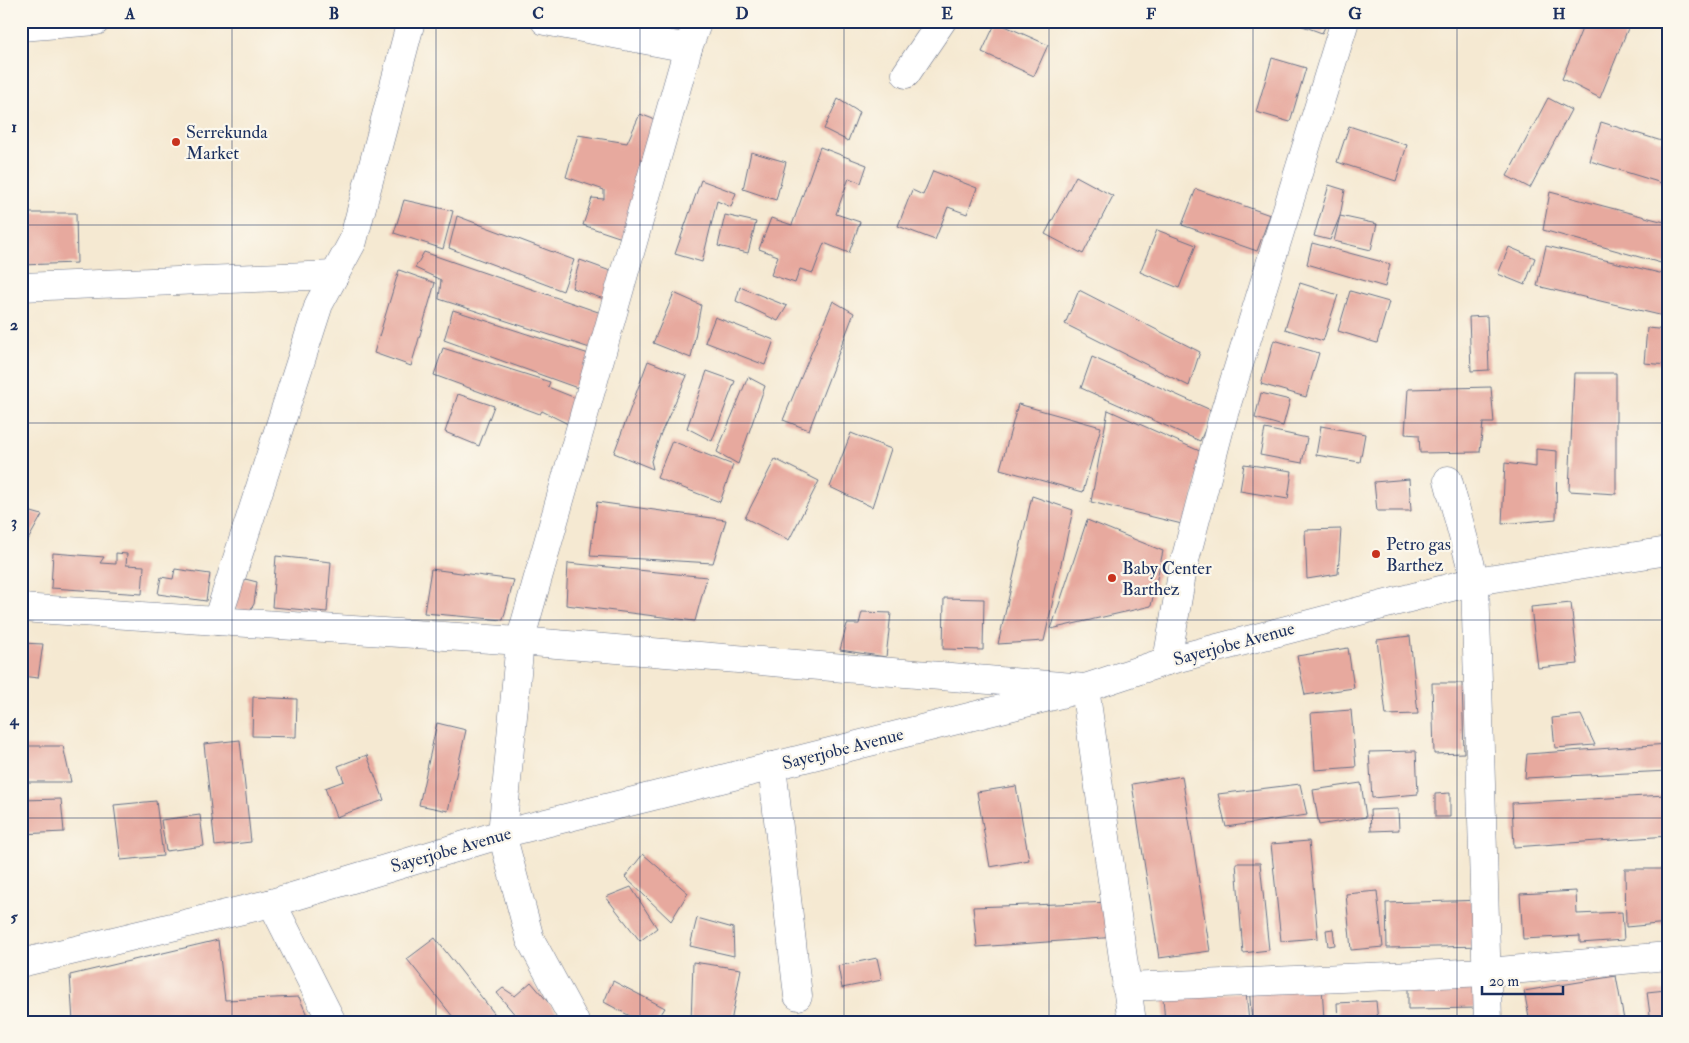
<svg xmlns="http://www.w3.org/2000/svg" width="1689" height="1043" font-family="'IM FELL Double Pica',serif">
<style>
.building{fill:#e7a99e}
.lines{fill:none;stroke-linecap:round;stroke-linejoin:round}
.minor-casing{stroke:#677087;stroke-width:29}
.major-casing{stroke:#677087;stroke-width:29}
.minor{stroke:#fff;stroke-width:28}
.major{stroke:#fff;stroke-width:28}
.grid{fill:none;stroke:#1b2f5e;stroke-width:1;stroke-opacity:0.55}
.poi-dot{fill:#c8321e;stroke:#fbf7ec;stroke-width:2}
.labels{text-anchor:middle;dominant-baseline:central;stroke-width:4.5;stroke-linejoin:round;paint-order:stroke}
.poi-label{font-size:18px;fill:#1b2f5e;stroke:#fbf7ec;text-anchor:start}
.street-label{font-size:18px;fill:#1b2f5e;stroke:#fbf7ec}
.neatline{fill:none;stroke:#1b2f5e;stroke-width:2}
.grid-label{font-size:16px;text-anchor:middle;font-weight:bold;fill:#1b2f5e}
</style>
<rect width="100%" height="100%" fill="#fbf7ec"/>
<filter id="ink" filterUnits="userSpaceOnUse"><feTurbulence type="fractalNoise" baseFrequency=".02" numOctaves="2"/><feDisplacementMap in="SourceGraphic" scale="10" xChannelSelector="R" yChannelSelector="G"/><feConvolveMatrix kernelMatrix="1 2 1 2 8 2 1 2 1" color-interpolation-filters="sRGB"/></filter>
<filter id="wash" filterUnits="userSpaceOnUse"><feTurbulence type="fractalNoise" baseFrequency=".0096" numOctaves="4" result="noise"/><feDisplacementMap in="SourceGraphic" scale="20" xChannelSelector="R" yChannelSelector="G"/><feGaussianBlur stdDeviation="1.12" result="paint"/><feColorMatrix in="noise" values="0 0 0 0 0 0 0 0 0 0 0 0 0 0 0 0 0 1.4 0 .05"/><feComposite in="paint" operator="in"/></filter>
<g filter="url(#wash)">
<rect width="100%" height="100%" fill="#f5e9d2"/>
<g id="blocks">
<g class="building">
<polygon points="1289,21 1328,21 1322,33"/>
<polygon points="1585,21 1631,21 1600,98 1562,79"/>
<polygon points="996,22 1048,45 1034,76 982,52"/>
<polygon points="1272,58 1306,68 1290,122 1256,112"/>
<polygon points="1548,98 1571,110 1530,188 1507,176"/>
<polygon points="838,99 859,112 848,141 824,129"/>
<polygon points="640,114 661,122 625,239 583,225 592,198 604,199 604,190 566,177 578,135 627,143"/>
<polygon points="1601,122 1668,143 1668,185 1590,161"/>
<polygon points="1349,126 1407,145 1396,181 1337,162"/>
<polygon points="820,147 867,165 861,183 849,178 836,214 860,222 849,253 824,243 813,273 800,269 795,283 771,275 778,256 759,249 771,218 792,225"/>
<polygon points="751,152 786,162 776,200 743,189"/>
<polygon points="933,171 977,188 967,214 948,207 935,240 898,226 912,190 923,195"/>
<polygon points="1076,176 1113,196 1083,254 1045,234"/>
<polygon points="701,180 736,193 731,207 717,201 702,262 675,254"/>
<polygon points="1329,185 1345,190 1340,216 1330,240 1314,236"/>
<polygon points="1196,189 1270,215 1257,251 1182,225"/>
<polygon points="1550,192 1668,223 1668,265 1543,230"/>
<polygon points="404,200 453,211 443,249 394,233"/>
<polygon points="21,213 76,213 77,263 21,265"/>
<polygon points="725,215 756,222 748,253 718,246"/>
<polygon points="457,216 574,260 563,291 449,248"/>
<polygon points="1340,216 1377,224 1371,250 1334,241"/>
<polygon points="1157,230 1196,245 1179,288 1140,272"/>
<polygon points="1312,243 1390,264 1385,287 1307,264"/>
<polygon points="1546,246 1668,275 1668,317 1537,286"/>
<polygon points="1509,247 1535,258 1525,285 1498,274"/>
<polygon points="424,252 604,314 593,349 439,299 441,280 415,268"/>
<polygon points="580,260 613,272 604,299 572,288"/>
<polygon points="399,270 435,283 411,366 374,353"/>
<polygon points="1300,283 1338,295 1323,341 1285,329"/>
<polygon points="740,287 787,306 778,321 736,301"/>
<polygon points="1079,290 1200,352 1189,386 1065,324"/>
<polygon points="1350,291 1389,302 1377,343 1338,331"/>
<polygon points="674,293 701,305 691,358 653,343"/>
<polygon points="833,301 854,313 809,430 783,420"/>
<polygon points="453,310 592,355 583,390 444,340"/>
<polygon points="1487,316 1489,370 1471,371 1469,317"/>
<polygon points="715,317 774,340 765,365 705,342"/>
<polygon points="1647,328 1668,330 1668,365 1644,363"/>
<polygon points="1274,340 1319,353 1306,397 1261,384"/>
<polygon points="443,348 550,382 548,387 578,399 570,425 542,411 540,414 434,375"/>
<polygon points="1092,357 1213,411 1200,441 1081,388"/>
<polygon points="648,361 687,376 661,433 651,461 653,469 614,453"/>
<polygon points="707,371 735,381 712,441 687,428"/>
<polygon points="1574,373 1616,373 1616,494 1569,491"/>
<polygon points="748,377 765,386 738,464 717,452"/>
<polygon points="1491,387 1494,423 1483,423 1480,452 1420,453 1419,435 1405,434 1408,389"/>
<polygon points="1261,393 1290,400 1283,426 1255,418"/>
<polygon points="458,394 494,406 479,446 445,432"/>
<polygon points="1018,404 1101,427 1083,492 1000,469"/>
<polygon points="1108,410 1204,453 1186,525 1091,502"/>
<polygon points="1321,426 1365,434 1360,462 1316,455"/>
<polygon points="1265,429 1307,438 1302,463 1260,455"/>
<polygon points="851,433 891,449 872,507 830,487"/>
<polygon points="672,441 733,465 720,502 657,478"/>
<polygon points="1536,449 1557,451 1556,519 1502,524 1505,463 1536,467"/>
<polygon points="775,459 819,481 789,540 745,518"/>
<polygon points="1244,464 1292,471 1288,499 1240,491"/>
<polygon points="1409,479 1411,511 1377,511 1374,482"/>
<polygon points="1032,496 1073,510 1044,641 998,644"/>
<polygon points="597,502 726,520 713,563 590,556"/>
<polygon points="21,509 42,515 24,547 21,546"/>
<polygon points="1087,520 1163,551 1151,606 1051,629"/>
<polygon points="1341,529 1338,574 1307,579 1305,530"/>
<polygon points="53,553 104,557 100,563 116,564 116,553 127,554 126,565 144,566 142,594 51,588"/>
<polygon points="276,556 331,562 327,612 272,607"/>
<polygon points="568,563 707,577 695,621 566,605"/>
<polygon points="175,569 210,574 206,601 158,594 161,577 173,579"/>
<polygon points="431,569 514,580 503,620 424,613"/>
<polygon points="225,574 257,582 254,604 249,612 218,604"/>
<polygon points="944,598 984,599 983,650 943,649"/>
<polygon points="1571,603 1578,664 1538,668 1531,607"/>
<polygon points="862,612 891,613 886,657 840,650 847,624 859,624"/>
<polygon points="1410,636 1418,714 1386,715 1377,640"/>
<polygon points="21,643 43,644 38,678 21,676"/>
<polygon points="1348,648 1354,688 1305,695 1297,656"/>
<polygon points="1432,683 1462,683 1464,753 1434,754"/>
<polygon points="253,697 297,699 296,737 252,736"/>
<polygon points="1351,710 1356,767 1315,770 1311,713"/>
<polygon points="1581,715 1595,745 1555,748 1552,718"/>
<polygon points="437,723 466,730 448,811 419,805"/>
<polygon points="240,740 251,842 215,846 204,744"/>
<polygon points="1668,744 1668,771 1525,778 1527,754"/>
<polygon points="21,746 63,746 71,782 21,782"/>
<polygon points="1416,751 1418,794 1372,798 1369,752"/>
<polygon points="367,755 384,800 336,817 325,788 344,781 338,766"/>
<polygon points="1182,776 1210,951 1159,958 1132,784"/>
<polygon points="1361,783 1366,817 1319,825 1313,790"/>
<polygon points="1300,784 1307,815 1226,827 1218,794"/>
<polygon points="1016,786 1029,860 990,867 977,792"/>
<polygon points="1450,793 1450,817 1435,817 1435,794"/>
<polygon points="1666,795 1668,836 1514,847 1512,803"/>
<polygon points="61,799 64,832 21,834 21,800"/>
<polygon points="156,801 163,856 121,860 114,805"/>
<polygon points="1398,809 1399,830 1371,831 1370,810"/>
<polygon points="200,815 204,846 166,851 161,820"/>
<polygon points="1309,841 1318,938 1281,941 1271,844"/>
<polygon points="643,854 688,893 671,921 625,877"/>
<polygon points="1236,863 1260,863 1269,950 1243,953"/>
<polygon points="1625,869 1668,869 1668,923 1626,927"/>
<polygon points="631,887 657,928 640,941 606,897"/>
<polygon points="1377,891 1383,947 1351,950 1346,894"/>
<polygon points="1576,891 1577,914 1622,912 1624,940 1580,943 1580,936 1523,939 1520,894"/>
<polygon points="1484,900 1485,946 1387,948 1386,903"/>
<polygon points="1113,902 1117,937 977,947 973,907"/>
<polygon points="697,918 733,928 734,956 690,946"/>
<polygon points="1333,929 1335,945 1328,946 1326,930"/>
<polygon points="435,938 501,1022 457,1022 407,959"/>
<polygon points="218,940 225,1000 299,997 310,1022 73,1022 70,975"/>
<polygon points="877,958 882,980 842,988 838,966"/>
<polygon points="693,962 741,969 731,1022 691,1022"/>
<polygon points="1616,976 1624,1020 1616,1022 1530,1022 1524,991"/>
<polygon points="613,981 665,1008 656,1022 641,1022 604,1002"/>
<polygon points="531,982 565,1022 521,1022 497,993 503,988 515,996"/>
<polygon points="1322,984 1324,1022 1252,1022 1249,987"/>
<polygon points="1408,985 1482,985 1482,1008 1408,1009"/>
<polygon points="1666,990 1668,1022 1651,1022 1647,992"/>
<polygon points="1246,992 1249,1022 1165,1022 1163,998"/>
<polygon points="1376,1001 1378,1022 1338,1022 1337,1003"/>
</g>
</g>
</g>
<g filter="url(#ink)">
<use href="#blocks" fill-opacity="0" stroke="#677087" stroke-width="1"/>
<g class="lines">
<g class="minor-casing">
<g id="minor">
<polyline points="545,21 688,48"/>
<polyline points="21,27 96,21"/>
<polyline points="906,74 942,21"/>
<polyline points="21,287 335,275"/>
<polyline points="1448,480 1475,581 1488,1022"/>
<polyline points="21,608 520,641 1085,688 1132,1022"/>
<polyline points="217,621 319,304 353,241 411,21"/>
<polyline points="1167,661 1183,568 1222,420 1345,21"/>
<polyline points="772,766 798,996"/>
<polyline points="272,903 332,1022"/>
<polyline points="1126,987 1488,972 1668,956"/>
<polyline points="575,1022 530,939 502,834 520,641 688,48 698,21"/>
</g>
</g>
<g class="major-casing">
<polyline id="major" points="21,963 272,903 502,834 1085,688 1167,661 1475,581 1668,551"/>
</g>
<use href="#minor" class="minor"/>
<use href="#major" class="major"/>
</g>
</g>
<path class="grid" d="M232 21V1022M436 21V1022M640 21V1022M844 21V1022M1049 21V1022M1253 21V1022M1457 21V1022M21 225H1668M21 423H1668M21 620H1668M21 818H1668"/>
<g class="poi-dot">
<circle cx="176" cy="142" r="5"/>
<circle cx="1376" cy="554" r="5"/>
<circle cx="1112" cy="578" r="5"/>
</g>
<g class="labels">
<g class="poi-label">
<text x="186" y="132">Serrekunda<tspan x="186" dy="21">Market</tspan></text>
<text x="1386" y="544">Petro gas<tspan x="1386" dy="21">Barthez</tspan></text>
<text x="1122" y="568">Baby Center<tspan x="1122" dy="21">Barthez</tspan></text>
</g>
<g class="street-label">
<text transform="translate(1234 644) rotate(-15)">Sayerjobe Avenue</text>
<text transform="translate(843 749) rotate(-14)">Sayerjobe Avenue</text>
<text transform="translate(451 850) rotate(-16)">Sayerjobe Avenue</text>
</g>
</g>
<rect width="1689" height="1043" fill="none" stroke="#fbf7ec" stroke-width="55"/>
<path d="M1482 986v8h81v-8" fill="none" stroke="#1b2f5e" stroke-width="2.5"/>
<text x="1489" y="986" font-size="15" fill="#1b2f5e" stroke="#fbf7ec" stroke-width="4" paint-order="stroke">20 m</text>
<rect x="28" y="28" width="1634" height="988" class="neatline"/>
<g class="grid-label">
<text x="130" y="19">A</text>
<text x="334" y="19">B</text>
<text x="538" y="19">C</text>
<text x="742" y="19">D</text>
<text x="947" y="19">E</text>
<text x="1151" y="19">F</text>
<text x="1355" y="19">G</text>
<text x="1559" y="19">H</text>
<text x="14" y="132">1</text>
<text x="14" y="330">2</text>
<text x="14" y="527">3</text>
<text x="14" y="725">4</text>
<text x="14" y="922">5</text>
</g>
</svg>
